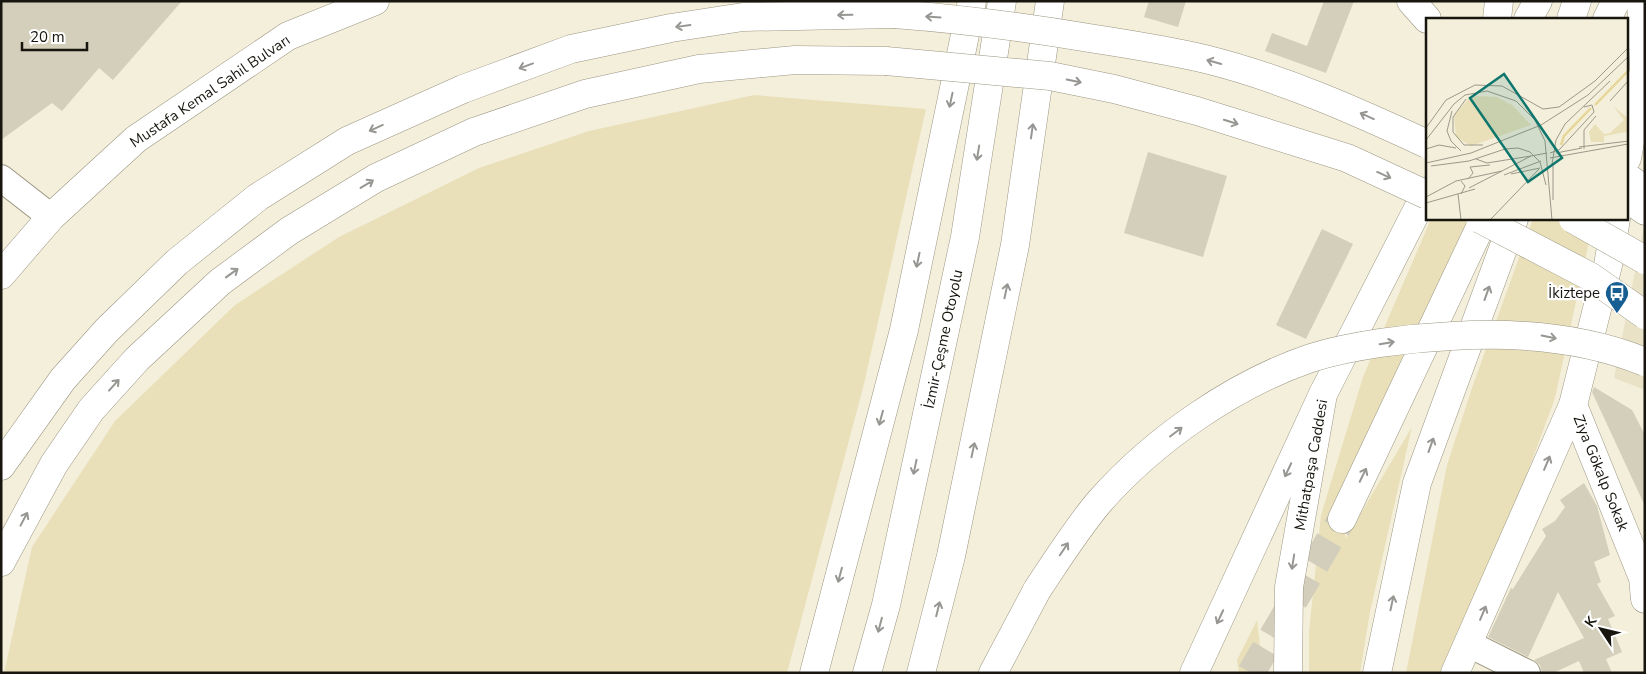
<svg xmlns="http://www.w3.org/2000/svg" width="1646" height="674" font-family="'Nunito Sans',sans-serif">
<style>
.built{fill:#e9e2c7}
.green{fill:#e9e0ba}
.building{fill:#d4cfbb}
.lines{fill:none;stroke-linecap:round;stroke-linejoin:round}
.primary-tunnel{stroke:#d3cebc;stroke-width:28;stroke-dasharray:28 14;stroke-linecap:butt}
.street-casing{stroke:#9b9683;stroke-width:28}
.secondary-casing{stroke:#9b9683;stroke-width:29}
.primary-casing{stroke:#9b9683;stroke-width:29}
.highway-casing{stroke:#9b9683;stroke-width:29}
.street{stroke:#fff;stroke-width:26}
.secondary{stroke:#fff;stroke-width:28}
.primary{stroke:#fff;stroke-width:28}
.highway{stroke:#fff;stroke-width:28}
.highway-bridge-casing{stroke:#9b9683;stroke-width:29;stroke-linecap:butt}
.highway-bridge{stroke:#fff;stroke-width:28}
.oneway{stroke:#979693}
.labels{text-anchor:middle;dominant-baseline:central;stroke-width:4.5;stroke-linejoin:round;paint-order:stroke}
.street-label{font-size:15px;fill:#17150e;stroke:#fff}
.poi-label{font-size:15px;fill:#17150e;stroke:#fff;text-anchor:end}
.inset-river{fill:none;stroke:#e6d697;stroke-width:2.5}
.inset-road{fill:none;stroke:#9c9889;stroke-width:1}
.view{fill:#0f766e;fill-opacity:0.15;stroke:#0f766e;stroke-width:2.5}
.inset-edge{fill:none;stroke:#17150e;stroke-width:2.5}
</style>
<rect width="100%" height="100%" fill="#f4efdb"/>
<polygon class="built" points="1645,221 1645,390 1614,378"/>
<g class="green">
<polygon points="754,95 926,109 864,384 787,673 4,673 32,547 115,421 235,305 339,237 479,168 589,131"/>
<polygon points="1431,219 1469,219 1339,503 1346,538 1412,427 1370,612 1360,673 1309,673 1309,632 1321,515 1363,377"/>
<polygon points="1533,219 1594,219 1555,398 1523,485 1441,673 1406,673 1447,465 1473,385"/>
<polygon points="1257,620 1263,673 1239,673 1237,660"/>
</g>
<g class="building">
<polygon points="1,1 182,1 113,80 99,68 62,111 52,103 1,140"/>
<polygon points="1149,1 1186,1 1178,27 1144,17"/>
<polygon points="1324,1 1354,1 1326,73 1265,51 1272,33 1307,46"/>
<polygon points="1148,152 1227,176 1203,257 1124,233"/>
<polygon points="1322,229 1353,244 1306,339 1276,325"/>
<polygon points="1594,387 1632,410 1645,435 1645,506 1592,392"/>
<polygon points="1584,483 1597,506 1610,555 1594,562 1601,582 1597,584 1615,616 1608,619 1622,652 1606,659 1612,673 1584,673 1579,661 1553,673 1542,673 1540,665 1534,660 1584,638 1558,592 1528,657 1488,637 1511,588 1513,589 1546,536 1542,529 1555,521 1565,507 1560,500"/>
</g>
<g class="lines">
<polyline class="primary-tunnel" points="1251,673 1342,519"/>
<g class="street-casing">
<g id="street">
<polyline points="1,178 51,217"/>
<polyline points="1469,644 1527,673"/>
</g>
</g>
<g class="secondary-casing">
<g id="secondary">
<polyline points="1627,177 1645,190"/>
<polyline points="1,275 51,217 136,139 288,36 375,1"/>
<polyline points="1573,405 1643,578 1645,599"/>
</g>
</g>
<g class="primary-casing">
<g id="primary">
<polyline points="1528,19 1538,1"/>
<polyline points="1571,19 1577,1"/>
<polyline points="1607,19 1616,1"/>
<polyline points="1627,158 1644,69 1641,1"/>
<polyline points="1342,519 1484,219"/>
<polyline points="1288,673 1289,587 1323,394 1427,191"/>
<polyline points="1377,673 1417,483 1514,219"/>
<polyline points="1455,673 1573,405 1608,265 1616,219"/>
</g>
</g>
<g class="highway-casing">
<g id="highway">
<polyline points="1411,1 1427,19"/>
<polyline points="1497,19 1499,1"/>
<polyline points="1627,198 1645,211"/>
<polyline points="1,466 63,379 107,330 177,262 258,197 347,141 463,89 571,49 671,28 743,17 894,14"/>
<polyline points="1,562 54,464 91,410 137,359 220,282 289,231 376,178 474,132 585,94 699,69 795,60 886,61"/>
<polyline points="814,673 904,330 972,1"/>
<polyline points="867,673 886,605 965,237 1002,1"/>
<polyline points="921,673 951,556 1015,245 1050,1"/>
<polyline points="993,673 1037,590"/>
<polyline points="1194,673 1323,394"/>
</g>
</g>
<use href="#street" class="street"/>
<use href="#secondary" class="secondary"/>
<use href="#primary" class="primary"/>
<use href="#highway" class="highway"/>
<g class="highway-bridge-casing">
<g id="highway-bridge">
<path d="M894 14C960 19 1024 27 1089 38 1128 44 1167 50 1205 59 1282 78 1356 111 1427 144"/>
<polyline points="886,61 1050,76 1114,89 1197,111 1347,158 1427,195"/>
<polyline points="1480,219 1591,277 1645,315"/>
<polyline points="1573,219 1645,260"/>
<path d="M1037 590C1057 560 1077 528 1100 501 1154 440 1234 384 1311 358 1352 345 1409 338 1452 336 1517 332 1584 337 1645 362"/>
</g>
</g>
<use href="#highway-bridge" class="highway-bridge"/>
</g>
<defs><path id="oneway-shaft" d="M-6 0H5M1.5-3L5.5 0L1.5 3" fill="none" stroke-width="1.6" stroke-linecap="round" stroke-linejoin="round" transform="scale(1.25)"/></defs>
<g class="oneway">
<use href="#oneway-shaft" transform="translate(845 15) rotate(179)"/>
<use href="#oneway-shaft" transform="translate(933 17) rotate(-176)"/>
<use href="#oneway-shaft" transform="translate(683 26) rotate(172)"/>
<use href="#oneway-shaft" transform="translate(1214 62) rotate(-164)"/>
<use href="#oneway-shaft" transform="translate(526 66) rotate(160)"/>
<use href="#oneway-shaft" transform="translate(1074 81) rotate(12)"/>
<use href="#oneway-shaft" transform="translate(951 100) rotate(102)"/>
<use href="#oneway-shaft" transform="translate(1367 116) rotate(-156)"/>
<use href="#oneway-shaft" transform="translate(1231 122) rotate(17)"/>
<use href="#oneway-shaft" transform="translate(376 128) rotate(156)"/>
<use href="#oneway-shaft" transform="translate(1032 131) rotate(-82)"/>
<use href="#oneway-shaft" transform="translate(978 153) rotate(99)"/>
<use href="#oneway-shaft" transform="translate(1384 175) rotate(24)"/>
<use href="#oneway-shaft" transform="translate(367 184) rotate(-31)"/>
<use href="#oneway-shaft" transform="translate(918 260) rotate(102)"/>
<use href="#oneway-shaft" transform="translate(232 273) rotate(-36)"/>
<use href="#oneway-shaft" transform="translate(1006 291) rotate(-78)"/>
<use href="#oneway-shaft" transform="translate(1487 293) rotate(-70)"/>
<use href="#oneway-shaft" transform="translate(1549 337) rotate(11)"/>
<use href="#oneway-shaft" transform="translate(1387 343) rotate(-9)"/>
<use href="#oneway-shaft" transform="translate(114 385) rotate(-48)"/>
<use href="#oneway-shaft" transform="translate(881 418) rotate(105)"/>
<use href="#oneway-shaft" transform="translate(1176 432) rotate(-37)"/>
<use href="#oneway-shaft" transform="translate(1431 445) rotate(-70)"/>
<use href="#oneway-shaft" transform="translate(973 450) rotate(-78)"/>
<use href="#oneway-shaft" transform="translate(1547 463) rotate(-67)"/>
<use href="#oneway-shaft" transform="translate(915 467) rotate(102)"/>
<use href="#oneway-shaft" transform="translate(1288 470) rotate(115)"/>
<use href="#oneway-shaft" transform="translate(1363 475) rotate(-64)"/>
<use href="#oneway-shaft" transform="translate(24 519) rotate(-62)"/>
<use href="#oneway-shaft" transform="translate(1064 549) rotate(-56)"/>
<use href="#oneway-shaft" transform="translate(1293 562) rotate(99)"/>
<use href="#oneway-shaft" transform="translate(840 575) rotate(105)"/>
<use href="#oneway-shaft" transform="translate(1392 603) rotate(-78)"/>
<use href="#oneway-shaft" transform="translate(938 609) rotate(-76)"/>
<use href="#oneway-shaft" transform="translate(1483 613) rotate(-67)"/>
<use href="#oneway-shaft" transform="translate(1220 617) rotate(115)"/>
<use href="#oneway-shaft" transform="translate(880 625) rotate(105)"/>
</g>
<defs>
<g id="bus-pin" transform="scale(1.25)"><path d="M0 17L-7.5 6A9.5 9.5 0 1 1 7.5 6Z" fill="#175f93" stroke="#fff"/><path d="M-5-6H5V4H4V6H2V4H-2V6H-4V4H-5ZM-3.5-4V0h7V-4ZM-3.5 1.2v1.5H-2V1.2ZM2 1.2v1.5H3.5V1.2Z" fill="#fff"/></g>
</defs>
<g fill-rule="evenodd">
<use href="#bus-pin" x="1617" y="293"/>
</g>
<g class="labels">
<g class="street-label">
<text transform="translate(210 91) rotate(-34)">Mustafa Kemal Sahil Bulvarı</text>
<text transform="translate(943 339) rotate(-78)">İzmir-Çeşme Otoyolu</text>
<text transform="translate(1311 465) rotate(-80)">Mithatpaşa Caddesi</text>
<text transform="translate(1601 473) rotate(68)">Ziya Gökalp Sokak</text>
</g>
<g class="poi-label">
<text x="1600" y="293">İkiztepe</text>
</g>
</g>
<g transform="translate(1426 18)">
<rect width="202" height="202" fill="#f4efdb"/>
<path d="M51 78 71 79 86 87 105 107 45 128 30 119 28 98 42 81ZM187 88 202 100V120L200 114 178 118V124H165L163 114 169 106 178 116 184 115 198 102Z" fill="#e9e0ba"/>
<path class="inset-river" d="M169 87 203 52M135 127 138 118 165 90"/>
<path class="inset-road" d="M40 81 27 99V114L38 127H57M184 83 203 62M26 93 21 113 25 123 35 133M0 110 20 82 49 67 76 68 117 91 133 89 169 63 203 29M0 122 28 86 39 77 61 73 90 83 109 102 119 123 126 202M153 129 203 123M0 131 13 127 30 130M158 131V112L170 98M124 135 133 132 168 94 166 87 158 89M130 135 156 130M124 140 202 126M50 141 61 145 105 138M0 145 45 135 115 107 162 77 203 38M127 145V182M126 146 130 122 139 106 184 63M5 148 43 143 79 131 92 130 104 134 114 144 120 167M85 156 114 150M78 157 115 143M42 161 47 155 44 149 64 147M35 163 39 168 35 176M43 170 105 138 121 135M32 176 35 202M0 179 30 163 76 153M0 185 49 171M64 202 113 151"/>
<path class="view" d="M78 56 136 140 102 164 44 80Z"/>
<rect width="202" height="202" class="inset-edge"/>
</g>
<rect width="1646" height="674" fill="none" stroke="#17150e" stroke-width="5"/>
<g transform="translate(1601 629) rotate(305)" stroke="#ffffff" stroke-width="4" paint-order="stroke">
<path d="M0-4L9 19L0 12L-9 19Z" fill="#17150e"/>
<text y="-8" font-size="14" font-weight="bold" text-anchor="middle" fill="#17150e">K</text>
</g>
<path d="M22 42v8h65v-8" fill="none" stroke="#17150e" stroke-width="2.5"/>
<text x="30" y="42" font-size="15" fill="#17150e" stroke="#ffffff" stroke-width="4" paint-order="stroke">20 m</text>
</svg>
